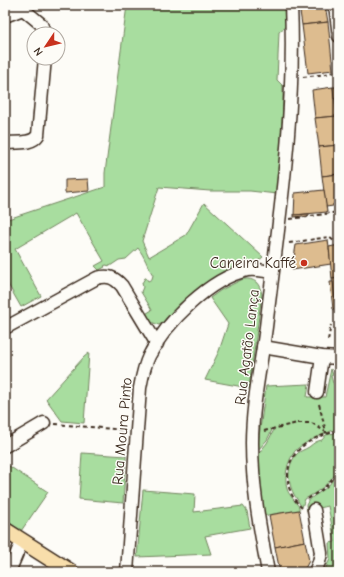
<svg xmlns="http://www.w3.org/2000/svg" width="344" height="577" font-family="'Comic Neue',sans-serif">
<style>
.green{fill:#a8dd9f;stroke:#72845e}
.building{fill:#ddbc8f;stroke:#3b2a1e}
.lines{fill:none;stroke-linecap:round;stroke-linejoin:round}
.minor-casing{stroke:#3b2a1e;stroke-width:15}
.major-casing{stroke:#3b2a1e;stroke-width:18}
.path{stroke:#3b2a1e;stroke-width:2;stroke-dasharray:4 3;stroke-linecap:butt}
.minor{stroke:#fdfcf7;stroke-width:12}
.major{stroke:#f8deab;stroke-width:15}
.poi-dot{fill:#c8321e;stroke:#fdfcf7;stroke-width:1.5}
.labels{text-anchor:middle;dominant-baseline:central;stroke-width:3;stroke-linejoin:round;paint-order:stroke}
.poi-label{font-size:15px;fill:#3b2a1e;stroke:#fdfcf7;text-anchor:end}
.street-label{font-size:15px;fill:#3b2a1e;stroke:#fdfcf7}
</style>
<rect width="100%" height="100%" fill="#fdfcf7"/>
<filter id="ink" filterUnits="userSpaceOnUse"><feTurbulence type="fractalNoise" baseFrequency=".025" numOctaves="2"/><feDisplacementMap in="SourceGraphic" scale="8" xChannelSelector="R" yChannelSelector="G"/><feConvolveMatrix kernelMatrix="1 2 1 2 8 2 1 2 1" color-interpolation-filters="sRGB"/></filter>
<g filter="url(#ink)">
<g class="green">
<path d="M127 5H285L286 26 279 32 277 80 283 86C283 122 280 158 277 194L250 191H210L159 187 142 241 149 257 186 235 204 203 263 257 258 261 213 278 186 299 167 320 159 325 151 322 144 315 152 310 141 292 143 287 142 283 145 278H146L148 281 152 279 153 275C147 266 145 257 138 248L126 259 119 260 110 266 106 265 104 266 105 267 99 270 95 266 104 261 76 213 15 249 41 296 21 307 5 279V220L105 187V173Z"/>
<path d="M243 279C255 278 259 283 262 294L249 388 205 380 219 351 228 324 210 298 221 290Z"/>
<polygon points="89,353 84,423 62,421 46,399 84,357"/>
<path d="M331 369 333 375 331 376 333 383 334 384 336 380 339 379V428C330 431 300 444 295 451 287 462 284 476 287 489 289 495 296 502 299 507V510L263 516 257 458 259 453 267 443 275 428H273L267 440 257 451 266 386 309 384 307 397H325Z"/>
<path d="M339 432V472C331 477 329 483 322 488 317 492 310 496 305 499L302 507C299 504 299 502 297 499 288 487 285 468 296 455 299 451 304 450 309 447 314 443 316 441 322 440L326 435Z"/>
<polygon points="82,453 126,456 123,503 79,499"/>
<polygon points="9,466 48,492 21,531 5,520 5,472"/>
<path d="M339 475V572H324L330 559 329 543 335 542 328 506 307 511 306 505C310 496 321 493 328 486 332 482 333 477 339 475Z"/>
<polygon points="143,490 195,494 194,512 243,506 247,511 250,528 205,536 211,554 137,557"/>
</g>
<g class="building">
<polygon points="299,5 325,5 328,22 302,25"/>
<polygon points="328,22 333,70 308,73 302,25"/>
<polygon points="333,87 337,116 315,118 312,90"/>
<polygon points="333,87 336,87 337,93 339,95 338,98 334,99"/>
<polygon points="337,116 339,145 319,147 315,118"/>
<polygon points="339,145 339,174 322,176 319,147"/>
<polygon points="339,174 339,203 333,204 333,206 326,207 322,176"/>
<polygon points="88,179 89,191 65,193 65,180"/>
<polygon points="324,190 327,212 294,215 295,193"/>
<polygon points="309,214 309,216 306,218 303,216 294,217 294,215"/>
<polygon points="328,240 331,264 292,270 296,245"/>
<polygon points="339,245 339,278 332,279 329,247"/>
<polygon points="339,278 339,311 336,311 332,279"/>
<polygon points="330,282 333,282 336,309 333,309"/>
<polygon points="299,510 305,541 275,547 269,515"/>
<polygon points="305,541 309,561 303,572 280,572 275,547"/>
</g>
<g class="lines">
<g class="minor-casing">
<g id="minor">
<polyline points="335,5 339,36"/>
<polyline points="23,9 41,24 45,34"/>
<polyline points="5,16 23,9 27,5"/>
<path d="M5 143C15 142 32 145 38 135L45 58"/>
<path d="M5 328 97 278C108 275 114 277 122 286L157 344"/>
<polyline points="263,347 322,357 339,358"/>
<polyline points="317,392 322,357"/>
<polyline points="5,446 44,423"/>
<polyline points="314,510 321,553 319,562 315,572"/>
<polyline points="9,572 22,541"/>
<path d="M127 572 140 388C142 377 144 366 149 356 166 322 210 278 248 270 256 269 264 271 272 272"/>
<path d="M268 572C260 529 252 487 252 443 252 404 261 365 266 327 279 220 296 113 291 5"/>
</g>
</g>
<g class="major-casing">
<polyline id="major" points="5,530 71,572"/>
</g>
<g class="path">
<polyline points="303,77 326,74 339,70"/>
<polyline points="290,219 339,212"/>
<polyline points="289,243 329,237 334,241 339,241"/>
<polyline points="328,340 331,325"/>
<polyline points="319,404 326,432"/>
<polyline points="55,424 125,430"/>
<polyline points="264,431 297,423 312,423 327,433"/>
<path d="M308 499C314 494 322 491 327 485 332 480 331 478 339 474"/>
<path d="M302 508C297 503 292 497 290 490 288 486 288 481 288 477 287 449 315 435 339 431"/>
</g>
<use href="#minor" class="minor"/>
<use href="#major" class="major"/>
</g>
</g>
<circle class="poi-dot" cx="304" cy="263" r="4"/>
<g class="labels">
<g class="poi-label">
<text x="296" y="263">Caneira Kaffé</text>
</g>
<g class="street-label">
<text transform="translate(247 347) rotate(-83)">Rua Agatão Lança</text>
<text transform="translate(122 431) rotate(-85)">Rua Moura Pinto</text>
</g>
</g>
<rect width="344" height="577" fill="none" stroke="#fdfcf7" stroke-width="20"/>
<rect x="10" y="10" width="324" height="557" fill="none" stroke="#3b2a1e" stroke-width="1.5" filter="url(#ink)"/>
<g transform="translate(46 46) rotate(235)"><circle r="19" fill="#fdfcf7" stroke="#afa8a0"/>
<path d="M0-3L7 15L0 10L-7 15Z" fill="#c8321e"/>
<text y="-6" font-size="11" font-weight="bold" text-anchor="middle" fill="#3b2a1e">N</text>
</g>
</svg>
